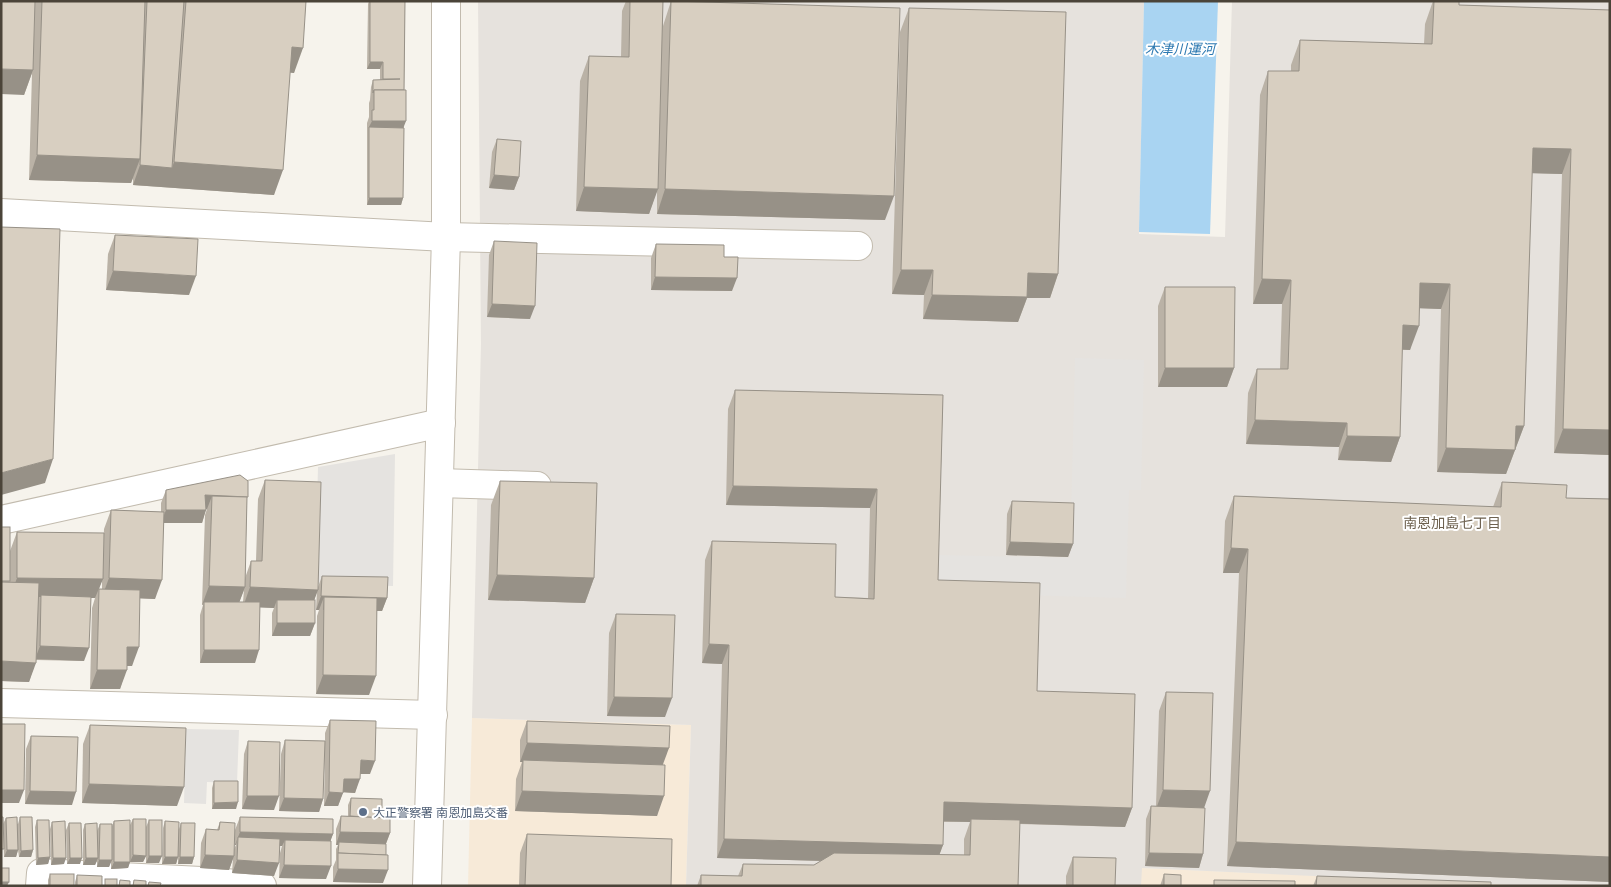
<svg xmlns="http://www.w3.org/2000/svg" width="1611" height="887" font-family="'PT Sans','Noto Sans JP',sans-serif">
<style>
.commercial{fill:#f7ead8}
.industrial{fill:#e6e2dd}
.parking{fill:#e5e3e0}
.water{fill:#a9d4f2}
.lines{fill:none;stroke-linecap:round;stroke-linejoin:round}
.minor-casing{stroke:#c2bbae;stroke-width:30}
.minor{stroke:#fff;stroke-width:28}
.wall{fill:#bab2a6;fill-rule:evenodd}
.shaded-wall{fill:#979187}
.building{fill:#d8cfc1;stroke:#979187}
.service-dot{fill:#5c6f8a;stroke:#fff;stroke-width:2}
.labels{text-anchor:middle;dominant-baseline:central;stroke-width:4;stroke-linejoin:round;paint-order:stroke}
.service-label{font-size:12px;fill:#4e5e75;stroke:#fff;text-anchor:start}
.water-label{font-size:14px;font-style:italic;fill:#2e7ab2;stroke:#fff}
.neighbourhood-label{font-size:14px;fill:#6e6250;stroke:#fff}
</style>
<rect width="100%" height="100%" fill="#f6f3ec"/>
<g class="commercial">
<polygon points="472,718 691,725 686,886 468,886"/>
<polygon points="1141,868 1533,885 1533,886 1141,886"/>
</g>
<polygon class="industrial" points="478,1 1144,1 1139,234 1225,237 1232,1 1610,1 1610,886 1533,886 1142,868 1141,886 686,886 691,725 472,718 481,344"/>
<g class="parking">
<polygon points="1075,358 1144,360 1141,490 1129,490 1126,598 937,593 938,555 1070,558"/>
<polygon points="395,454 393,586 315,584 318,467"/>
<polygon points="186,729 239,730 237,783 207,782 206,804 184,803"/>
</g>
<polygon class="water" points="1144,1 1218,1 1210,234 1139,232"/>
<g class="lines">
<g class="minor-casing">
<g id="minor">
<polyline points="1,213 446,237 858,246"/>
<polyline points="439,483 537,486"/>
<polyline points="1,520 441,423"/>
<polyline points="1,703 433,715"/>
<polyline points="40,886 41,873 201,881 262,886"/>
<polyline points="427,886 446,237 446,1"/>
</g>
</g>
<use href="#minor" class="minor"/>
</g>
<g class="wall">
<polygon points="1,1 306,1 294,73 290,72 274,195 133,185 133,178 131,183 29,180 32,73 24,95"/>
<polygon points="369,1 405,1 403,198 401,205 367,205 367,123 369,117 369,103 370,100 371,87 373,80 380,80 380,69 367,69 368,4"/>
<polygon points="626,1 663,1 663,26 671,1 885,220 657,214 657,190 649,214 576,211 580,81 589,56 621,57 622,11"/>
<polygon points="1433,1 1459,1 1459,5 1610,10 1610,455 1554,453 1562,174 1532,173 1524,426 1506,474 1437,472 1441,309 1420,308 1410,350 1402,350 1400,437 1391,462 1338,460 1339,447 1246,444 1248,393 1257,369 1280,369 1282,304 1253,304 1260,95 1268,71 1291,71 1291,65 1300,40 1424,44 1425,24"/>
<polygon points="909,8 1058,274 1050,298 1027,298 1018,322 923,319 924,295 892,294 900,32"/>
<polygon points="497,139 519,177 514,190 489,188 492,152"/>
<polygon points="115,235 189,295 106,290 108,254"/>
<polygon points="494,241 530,319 487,317 489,255"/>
<polygon points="656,244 724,257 732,291 651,290 651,258"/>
<polygon points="1165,287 1234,368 1227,387 1158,387 1158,306"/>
<path d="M735 390 943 395 938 580 1037 691 1132 808 1125 827 1019 824 1018 886H697L701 875 738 876 743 864 814 865 821 861 717 858 722 664 702 663 705 560 712 541 835 597 868 598 870 508 726 505 728 409ZM943 822H970L964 839V855H939L943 845Z"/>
<path d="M265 480 318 587 322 576 387 598 382 611H377L369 695 316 694 317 616 319 610H316L317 591 314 600 315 623 310 636H272V613L274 608 260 607 255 663H200V615L203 605H202L205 515 207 509H206L202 523H164L155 599 140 598 132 666H127L120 689H90L92 608 95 598H91L84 661 36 660 29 682 1 681V527L10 551 17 532 103 563 104 529 111 510 161 512V503L166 490 247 498 245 578 251 561H256L258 499ZM102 580V589H99ZM244 590 243 602H239Z"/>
<polygon points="500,481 594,578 585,603 488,600 491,505"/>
<polygon points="1502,482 1566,498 1610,499 1610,882 1227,866 1239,573 1223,573 1225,521 1234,496 1493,507"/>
<polygon points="1012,501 1073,544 1068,557 1006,555 1007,514"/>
<polygon points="616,614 665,717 607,716 609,633"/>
<polygon points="1166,692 1204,808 1203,854 1199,868 1145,866 1146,819 1151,806 1156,806 1159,711"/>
<polygon points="330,720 370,774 360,774 355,793 343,792 338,806 324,806 325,750 323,799 319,812 279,811 281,754 285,740 325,741 325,733"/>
<polygon points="527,721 663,765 657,816 515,811 516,779 522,762 520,762 520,740"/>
<polygon points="90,725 177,806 82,803 83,744"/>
<polygon points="31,736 72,805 25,804 26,749"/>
<polygon points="248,741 274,810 242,809 244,754"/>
<polygon points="214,781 236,809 212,809 212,788"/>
<polygon points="351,798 382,818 390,833 386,844 383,883 333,882 333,867 336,860 336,849 338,845 336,845 336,829 341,816 348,816 348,805"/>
<polygon points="20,817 33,850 31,857 19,857 18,850 16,857 4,857 3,824 6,818 18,824"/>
<polygon points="240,817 333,834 330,841 326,879 279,878 280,853 282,846 280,846 274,876 232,873 233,858 229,870 200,868 201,843 206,829 217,830 220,822 234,849 236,845 235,845 235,830"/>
<polygon points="133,819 146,856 143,862 130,862 128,868 111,869 111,860 109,867 97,867 97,861 95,865 83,865 83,830 85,824 97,831 100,824 112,826 114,821 130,853 130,825"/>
<polygon points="37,820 50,857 48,864 36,865 35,827"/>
<polygon points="149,820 159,863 146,863 146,827"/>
<polygon points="165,821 179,829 181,823 194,857 192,864 178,864 178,857 176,864 162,864 163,828"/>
<polygon points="52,822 64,864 51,865 50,829"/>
<polygon points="69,823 80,864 67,864 66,830"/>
<polygon points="527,834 671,886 519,886 520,853"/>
<polygon points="1073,857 1115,886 1066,886 1066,876"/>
<polygon points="50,874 74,886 48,886 48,880"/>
<polygon points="1164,874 1181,886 1160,886"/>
<polygon points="77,875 102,886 75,886 75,882"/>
<polygon points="1317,876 1491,886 1313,886"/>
</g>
<g class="shaded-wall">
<polygon points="292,47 303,48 294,73 283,72"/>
<polygon points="370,62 383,62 380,69 367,69"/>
<polygon points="1,69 33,70 24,95 1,94"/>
<polygon points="372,121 406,121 401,134 369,127"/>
<polygon points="1533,148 1571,149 1562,174 1524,173"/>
<polygon points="37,155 140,159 131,183 29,180"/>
<polygon points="174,162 283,170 274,195 133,185 140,165 172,168"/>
<polygon points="494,175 519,177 514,190 489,188"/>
<polygon points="584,187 658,189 649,214 576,211"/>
<polygon points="665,189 894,196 885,220 657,214"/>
<polygon points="369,198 403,198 401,205 367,205"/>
<polygon points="901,270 933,270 924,295 892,294"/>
<polygon points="113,271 196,276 189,295 106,290"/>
<polygon points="1028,273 1058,274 1050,298 1027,298 1018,322 923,319 932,295"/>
<polygon points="655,277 737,278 732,291 651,290"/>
<polygon points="1262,279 1291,280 1282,304 1253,304"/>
<polygon points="1420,283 1450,284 1441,309 1411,308"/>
<polygon points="492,304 535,306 530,319 487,317"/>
<polygon points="1403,325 1419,326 1410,350 1394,349"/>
<polygon points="1165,368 1234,368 1227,387 1158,387"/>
<polygon points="1255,420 1347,423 1339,447 1246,444"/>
<polygon points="1516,426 1524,426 1506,474 1437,472 1446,448"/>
<polygon points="1563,429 1610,430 1610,455 1554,453"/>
<polygon points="1347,436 1400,437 1391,462 1338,460"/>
<polygon points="53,459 45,483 1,495 1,473"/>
<polygon points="733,486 877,489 870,508 726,505"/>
<polygon points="205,495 248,497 212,496 207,509 201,508"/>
<polygon points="166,510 206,510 202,523 161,523"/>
<polygon points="1010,542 1073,544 1068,557 1006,555"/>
<polygon points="1231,548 1248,549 1239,573 1223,573"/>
<polygon points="497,575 594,578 585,603 488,600"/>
<polygon points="17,578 103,579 95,598 41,598 41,595 41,597 10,597"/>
<polygon points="109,578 162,580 155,599 102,597"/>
<polygon points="209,586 245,587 238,606 204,602 202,605"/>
<polygon points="250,587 318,590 311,609 277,600 274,608 243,607"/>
<polygon points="321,596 387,598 382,611 323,610 324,597 319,610 316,610"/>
<polygon points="277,623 315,623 310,636 272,636"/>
<polygon points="709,644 729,645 722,664 702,663"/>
<polygon points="40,646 89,648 84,661 35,659"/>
<polygon points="127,647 139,647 132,666 120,666"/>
<polygon points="204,650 259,650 255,663 200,663"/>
<polygon points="1,661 36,663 29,682 1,681"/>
<polygon points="97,670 127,670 120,689 90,689"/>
<polygon points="323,675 376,676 369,695 316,694"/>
<polygon points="614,697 672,698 665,717 607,716"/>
<polygon points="527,743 669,748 662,767 520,762"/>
<polygon points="361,760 375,761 370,774 356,774"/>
<polygon points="344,779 360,779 355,793 339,792"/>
<polygon points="89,784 184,787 177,806 82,803"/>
<polygon points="1,790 24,790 19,803 1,803"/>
<polygon points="1163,790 1210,791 1203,811 1156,809"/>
<polygon points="30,791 76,792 72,805 25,804"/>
<polygon points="522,791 664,796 657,816 515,811"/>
<polygon points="329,792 343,793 338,806 324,806"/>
<polygon points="247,796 279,796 274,810 242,809"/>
<polygon points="284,798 323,799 319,812 279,811"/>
<polygon points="238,802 236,809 212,809 214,803"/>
<polygon points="944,802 1132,808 1125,827 971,822 971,819 970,822 937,821"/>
<polygon points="240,832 333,834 328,848 285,840 282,846 238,845 238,837 236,845 235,845"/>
<polygon points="340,832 390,833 385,846 339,842 338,845 336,845"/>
<polygon points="724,839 943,845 936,864 717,858"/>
<polygon points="1236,842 1610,857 1610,882 1227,866"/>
<polygon points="7,850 18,850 16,857 4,857"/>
<polygon points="33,850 31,857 19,857 21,851"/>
<polygon points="1149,853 1203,854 1199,868 1145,866"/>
<polygon points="133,855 146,856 143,862 130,862 128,868 111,869 114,862 130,862"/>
<polygon points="205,855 234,856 229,870 200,868"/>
<polygon points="149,856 162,856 159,863 146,863"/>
<polygon points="50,857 48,864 36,865 38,858"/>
<polygon points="165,857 178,857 176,864 162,864"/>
<polygon points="180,857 194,857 192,864 178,864"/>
<polygon points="53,858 66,858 64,864 51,865"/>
<polygon points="70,858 82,858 80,864 67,864"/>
<polygon points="86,858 98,858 95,865 83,865"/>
<polygon points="99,860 112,860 109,867 97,867"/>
<polygon points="237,860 279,863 274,876 232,873"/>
<polygon points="284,865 331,866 326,879 279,878"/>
<polygon points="338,869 388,870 383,883 333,882"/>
<polygon points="1,882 9,882 7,886 1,886"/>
</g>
<g class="building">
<polygon points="1,1 35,1 33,70 1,69"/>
<polygon points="42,1 145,1 140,159 37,155"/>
<polygon points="147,1 184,1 172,168 140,165"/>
<polygon points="186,1 306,1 303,48 292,47 283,170 174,162"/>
<polygon points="370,1 405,1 404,90 374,90 373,93 373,80 400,79 383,79 383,62 370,62"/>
<polygon points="630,1 663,1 658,189 584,187 589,56 629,57"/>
<polygon points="671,1 900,8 894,196 665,189"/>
<polygon points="1434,1 1459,1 1459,5 1610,10 1610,430 1563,429 1571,149 1533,148 1524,426 1516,426 1515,450 1446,448 1450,284 1420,283 1419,326 1403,325 1400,437 1347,436 1347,423 1255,420 1257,369 1288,369 1291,280 1262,279 1268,71 1299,71 1300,40 1432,44"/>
<polygon points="909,8 1066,12 1058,274 1028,273 1027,297 932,295 933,270 901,270"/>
<polygon points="374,90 406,90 406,121 372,121 372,110 374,110"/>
<polygon points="369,127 404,128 403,198 369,198"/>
<polygon points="497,139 521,141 519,177 494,175"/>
<polygon points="1,227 60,229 53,459 1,473"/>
<polygon points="115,235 198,239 196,276 113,271"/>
<polygon points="494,241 537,243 535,306 492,304"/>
<polygon points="656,244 724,245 724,257 738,257 737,278 655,277"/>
<polygon points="1165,287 1235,287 1234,368 1165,368"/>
<polygon points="735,390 943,395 938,580 1040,583 1037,691 1135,694 1132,808 944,802 943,845 724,839 729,645 709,644 712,541 836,544 835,597 874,599 877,489 733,486"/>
<polygon points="240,475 248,481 248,497 205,495 206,510 166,510 166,490"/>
<polygon points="265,480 321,482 318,590 250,587 251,561 262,561"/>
<polygon points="500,481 597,483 594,578 497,575"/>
<polygon points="1502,482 1567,485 1566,498 1610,499 1610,857 1236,842 1248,549 1231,548 1234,496 1501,507"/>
<polygon points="212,496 247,497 245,587 209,586"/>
<polygon points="1012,501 1074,503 1073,544 1010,542"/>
<polygon points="111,510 164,512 162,580 109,578"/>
<rect x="1" y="527" width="9" height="54"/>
<polygon points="17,532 104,533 103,579 17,578"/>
<polygon points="322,576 388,577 387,598 321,596"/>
<polygon points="1,582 39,583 36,663 1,661"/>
<polygon points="99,589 140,590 139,647 127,647 127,670 97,670"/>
<polygon points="41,595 91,597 89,648 40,646"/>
<polygon points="324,597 377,598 376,676 323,675"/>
<rect x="277" y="600" width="38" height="23"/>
<polygon points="204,602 260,602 259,650 204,650"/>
<polygon points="616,614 675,615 672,698 614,697"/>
<polygon points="1166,692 1213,693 1210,791 1163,790"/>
<polygon points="330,720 376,721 375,761 361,760 360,779 344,779 343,793 329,792"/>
<polygon points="527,721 670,726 669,748 527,743"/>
<polygon points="1,724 25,724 24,790 1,790"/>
<polygon points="90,725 186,728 184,787 89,784"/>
<polygon points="31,736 78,737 76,792 30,791"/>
<polygon points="285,740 325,741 323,799 284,798"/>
<polygon points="248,741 280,742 279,796 247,796"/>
<polygon points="523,760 665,765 664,796 522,791"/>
<polygon points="214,781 238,781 238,802 214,803"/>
<polygon points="351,798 382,799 382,818 350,816"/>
<polygon points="1151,806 1205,808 1203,854 1149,853"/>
<polygon points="341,816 390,818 390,833 340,832"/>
<polygon points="1,817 3,817 4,849 1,849"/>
<polygon points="17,817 18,850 7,850 6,818"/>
<polygon points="20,817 32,817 33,850 21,851"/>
<polygon points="240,817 333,819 333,834 240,832"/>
<polygon points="133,819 146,819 146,856 133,855"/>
<polygon points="971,819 1020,820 1018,886 701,886 701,875 742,876 743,864 814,865 834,853 970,855"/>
<polygon points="37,820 49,820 50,857 38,858"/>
<polygon points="130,820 130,862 114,862 114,821"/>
<rect x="149" y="820" width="13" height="36"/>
<polygon points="65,821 66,858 53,858 52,822"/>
<polygon points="165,821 179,822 178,857 165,857"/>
<polygon points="220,822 235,823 234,856 205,855 206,829 219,830"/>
<polygon points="69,823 81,823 82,858 70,858"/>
<polygon points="97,823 98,858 86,858 85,824"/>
<polygon points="181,823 195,823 194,857 180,857"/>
<polygon points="100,824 112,824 112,860 99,860"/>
<polygon points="527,834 672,839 671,886 525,886"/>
<polygon points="238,837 280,839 279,863 237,860"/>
<polygon points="285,840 331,841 331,866 284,865"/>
<polygon points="339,842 386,844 386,855 338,853"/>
<polygon points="338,853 388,855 388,870 338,869"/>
<polygon points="1073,857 1116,858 1115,886 1073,886"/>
<rect x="1" y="868" width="8" height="14"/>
<rect x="50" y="874" width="24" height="12"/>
<polygon points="1164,874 1181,875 1181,886 1164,886"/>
<polygon points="77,875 102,876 102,886 77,886"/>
<polygon points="1317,876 1491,882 1491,886 1316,886"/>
<rect x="105" y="879" width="12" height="7"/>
<polygon points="120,880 130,881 130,886 119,886"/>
<polygon points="134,880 146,881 146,886 133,886"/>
<polygon points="1214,880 1295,881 1295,886 1214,886"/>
<polygon points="149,882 161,883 160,886 148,886"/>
</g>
<circle class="service-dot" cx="363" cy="812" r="5"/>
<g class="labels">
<g class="service-label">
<text x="373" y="812">大正警察署 南恩加島交番</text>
</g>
<g class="water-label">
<text x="1180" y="49">木津川運河</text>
</g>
<g class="neighbourhood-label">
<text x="1452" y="523">南恩加島七丁目</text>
</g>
</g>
<rect width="1611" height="887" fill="none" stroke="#4b4439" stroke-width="5"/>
</svg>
